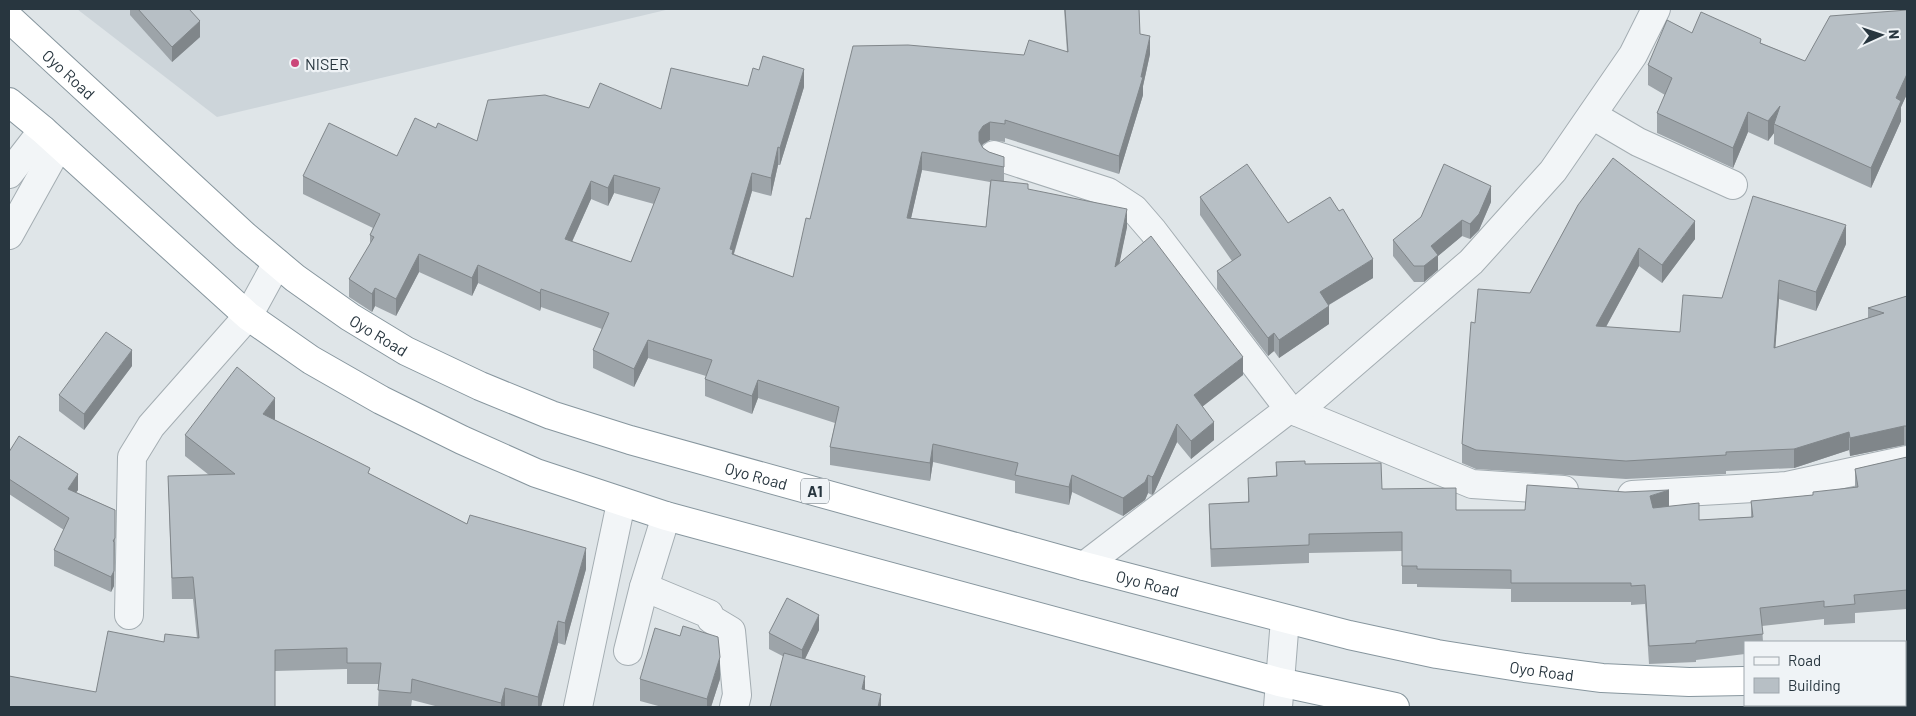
<svg xmlns="http://www.w3.org/2000/svg" width="1916" height="716" font-family="Barlow,sans-serif">
<style>
.built{fill:#cdd5da}
.lines{fill:none;stroke-linecap:round;stroke-linejoin:round}
.minor-casing{stroke:#a4adb2;stroke-width:30}
.highway-casing{stroke:#87969e;stroke-width:30}
.minor{stroke:#f2f5f7;stroke-width:28}
.highway{stroke:#fff;stroke-width:28}
.wall{fill:#9da4a9;fill-rule:evenodd}
.shaded-wall{fill:#80868a}
.building{fill:#b7bfc5;stroke:#80868a;fill-rule:evenodd}
.poi-dot{fill:#cb4679;stroke:#eff3f6;stroke-width:2}
.labels{text-anchor:middle;dominant-baseline:central;stroke-width:4.5;stroke-linejoin:round;paint-order:stroke}
.shield{fill:#eff3f6;stroke:#646f76;stroke-width:1}
.shield-label{font-size:15px;font-weight:bold;fill:#28363f}
.poi-label{font-size:16px;fill:#28363f;stroke:#eff3f6;text-anchor:start}
.street-label{font-size:16px;fill:#28363f;stroke:#eff3f6}
</style>
<rect width="100%" height="100%" fill="#dfe5e8"/>
<polygon class="built" points="77,9 670,9 217,117"/>
<g class="lines">
<g class="minor-casing">
<g id="minor">
<polyline points="1592,115 1638,142 1733,185"/>
<polyline points="994,155 1108,192 1134,209 1153,231 1289,409"/>
<polyline points="9,174 43,130"/>
<polyline points="9,235 59,145"/>
<polyline points="1297,412 1472,484 1564,490"/>
<polyline points="1632,495 1787,486 1907,460"/>
<polyline points="1084,566 1289,409 1297,412 1471,262 1553,171 1633,55 1656,9"/>
<polyline points="644,587 709,614 711,619 731,631 737,695 734,707"/>
<polyline points="129,615 132,457 151,426 248,316 277,263"/>
<polyline points="628,651 644,587 666,516"/>
<polyline points="578,707 621,503"/>
<polyline points="1278,707 1285,619"/>
</g>
</g>
<g class="highway-casing">
<g id="highway">
<path id="s1" d="M9 18 245 236 295 278 350 317 406 351 480 386 551 415 630 440 1084 566 1349 635 1437 654 1525 668 1602 678 1689 682 1745 681"/>
<polyline points="9,102 43,130 248,316 311,360 381,400 462,440 536,473 666,516 1279,682 1395,707"/>
<polyline points="1905,669 1907,669"/>
</g>
</g>
<use href="#minor" class="minor"/>
<use href="#highway" class="highway"/>
</g>
<g class="wall">
<polygon points="130,9 189,9 200,37 172,62 130,15"/>
<path d="M1064 9H1139L1140 34 1150 54 1143 86V95L1119 174 1005 138V142L990 140 983 144 982 146 983 148 989 152 1004 157V181L1028 189 1127 227 1119 263 1243 375 1202 407 1214 440 1191 459 1177 442 1154 493 1152 495 1148 493 1145 500 1123 516 1072 492 1069 505 1015 493V481L933 462 930 481 830 465V447L835 423 758 398 752 414 705 396V379L706 376 648 358 634 387 593 368V350L602 329 541 307 540 311 478 283 472 296 419 272 396 316 375 306 372 312 349 297V279L370 245V235L373 228 303 194V176L397 156 436 128 477 141 589 108 661 109 748 86 804 87 780 165H778L771 196 752 191 734 254 793 277 810 219 1024 55 1067 52ZM922 170 990 182 986 227 911 218ZM614 193 654 204 631 262 572 242 591 199 608 206Z"/>
<polygon points="1907,10 1907,94 1901,107 1901,121 1871,188 1774,144 1774,133 1768,141 1748,132 1733,168 1657,133 1657,113 1665,95 1648,85 1648,65 1692,33 1761,43 1805,61"/>
<polygon points="1200,197 1288,223 1373,278 1329,305 1329,324 1279,358 1274,351 1268,356 1217,289 1217,271 1232,261 1200,215"/>
<polygon points="1491,202 1479,230 1470,239 1462,236 1438,256 1438,270 1424,282 1414,282 1393,256 1393,240"/>
<polygon points="1578,205 1695,239 1662,283 1639,266 1606,327 1680,332 1722,298 1846,244 1816,311 1779,299 1775,348 1868,318 1868,308 1907,296 1907,445 1904,445 1850,456 1849,450 1794,468 1726,471 1726,474 1626,479 1476,469 1462,463 1462,444 1475,323 1530,293"/>
<polygon points="132,366 84,430 59,411 59,395"/>
<polygon points="275,419 275,420 370,474 467,524 586,569 565,645 558,643 541,707 439,707 412,700 411,707 378,707 379,684 347,684 347,669 275,671 96,692 164,642 197,638 193,599 172,599 168,476 209,475 185,456 185,435"/>
<polygon points="9,452 78,490 76,492 115,510 114,586 111,592 54,566 54,550 64,530 9,494"/>
<polygon points="1907,457 1907,609 1855,613 1855,623 1824,625 1824,619 1762,626 1763,642 1745,642 1745,654 1696,660 1696,662 1649,664 1645,604 1631,605 1631,602 1511,602 1511,589 1417,587 1417,584 1402,584 1402,551 1309,553 1309,563 1211,567 1209,522 1209,504 1248,502 1248,478 1276,476 1276,462 1305,464 1382,489 1456,510 1525,510 1669,506 1699,520 1751,517 1751,501 1813,495 1855,487 1855,469"/>
<polygon points="819,630 805,659 865,690 881,707 769,649 769,633"/>
<polygon points="640,679 720,679 711,707 662,707 640,701"/>
</g>
<g class="shaded-wall">
<polygon points="200,21 200,37 172,62 172,47"/>
<polygon points="1150,36 1150,54 1143,86 1143,95 1119,174 1119,156 1141,77"/>
<polygon points="804,69 804,87 780,165 780,148"/>
<polygon points="1907,74 1907,94 1901,107 1901,121 1871,188 1871,168 1896,98"/>
<polygon points="1780,106 1774,124 1774,133 1768,141 1768,121"/>
<polygon points="1748,112 1748,132 1733,168 1733,148"/>
<polygon points="990,122 990,140 983,144 979,150 979,132 983,126"/>
<polygon points="778,147 778,165 771,196 771,178"/>
<polygon points="922,152 922,170 907,236 907,218"/>
<polygon points="752,173 752,191 733,256 730,249"/>
<polygon points="614,175 614,193 608,206 608,188"/>
<polygon points="591,181 591,199 565,257 565,239"/>
<polygon points="1491,186 1491,202 1479,230 1470,239 1470,224"/>
<polygon points="1127,209 1127,227 1115,285 1115,267"/>
<polygon points="1462,220 1462,236 1438,256 1438,270 1424,282 1424,266 1431,246"/>
<polygon points="1695,221 1695,239 1662,283 1662,265"/>
<polygon points="1846,225 1846,244 1816,311 1816,292"/>
<polygon points="1639,248 1639,266 1596,345 1596,326"/>
<polygon points="419,254 419,272 396,316 396,299"/>
<polygon points="1373,259 1373,278 1320,310 1320,292"/>
<polygon points="478,265 478,283 472,296 472,278"/>
<polygon points="1779,280 1779,299 1774,367 1774,348"/>
<polygon points="375,288 375,306 372,312 372,294"/>
<polygon points="541,289 541,307 540,311 540,293"/>
<polygon points="1329,306 1329,324 1279,358 1279,340"/>
<polygon points="1274,333 1274,351 1268,356 1268,338"/>
<polygon points="648,340 648,358 634,387 634,369"/>
<polygon points="132,350 132,366 84,430 84,414"/>
<polygon points="1243,357 1243,375 1194,413 1194,395"/>
<polygon points="758,380 758,398 752,414 752,396"/>
<polygon points="275,398 275,419 263,435 263,414"/>
<polygon points="1214,422 1214,440 1191,459 1191,441"/>
<polygon points="1177,424 1177,442 1154,493 1152,495 1152,477"/>
<polygon points="1904,426 1904,445 1850,456 1850,438"/>
<polygon points="1849,432 1849,450 1794,468 1794,449"/>
<polygon points="933,444 933,462 930,481 930,463"/>
<polygon points="78,474 78,490 68,504 68,489"/>
<polygon points="1072,475 1072,492 1069,505 1069,487"/>
<polygon points="1148,475 1148,493 1145,500 1123,516 1123,498"/>
<polygon points="1669,490 1669,508 1650,514 1650,496"/>
<polygon points="115,510 114,586 111,592 111,577"/>
<polygon points="586,548 586,569 565,645 565,623"/>
<polygon points="819,615 819,630 802,665 802,650"/>
<polygon points="558,621 558,643 541,707 538,707 538,697"/>
<polygon points="720,657 720,679 711,707 707,707 707,699"/>
<polygon points="865,676 865,703 862,689"/>
<polygon points="505,688 505,707 501,707 501,703"/>
<polygon points="881,694 881,707 878,707"/>
</g>
<g class="building">
<polygon points="138,9 189,9 200,21 172,47"/>
<path d="M1065 9H1139L1140 34 1150 36 1141 77H1143L1119 156 1005 120V124L990 122 983 126 979 132V141L983 148 989 152 1004 157V167L922 152 907 218 986 227 991 180 1028 184V189L1127 209 1115 267 1151 236 1243 357 1194 395 1214 422 1191 441 1177 424 1154 475 1152 477 1148 475 1145 482 1123 498 1072 475 1069 487 1015 475 1018 463 933 444 930 463 830 447 839 407 758 380 752 396 705 379 712 360 648 340 634 369 593 350 609 313 541 289 540 293 478 265 472 278 419 254 396 299 375 288 372 294 349 279 374 237 370 235 380 214 303 176 329 123 397 156 415 118 436 128 438 123 477 141 488 100 545 95 589 108 600 83 661 109 671 68 748 86 753 68 759 70 763 56 804 69 780 148 778 147 771 178 752 173 730 249 733 250 732 254 793 277 806 218 810 219 853 46 908 45 1024 55 1029 40 1068 52ZM614 175 660 188 631 262 565 239 591 181 608 188Z"/>
<polygon points="1907,10 1907,74 1896,98 1901,101 1871,168 1774,124 1780,106 1768,121 1748,112 1733,148 1657,113 1672,78 1648,65 1667,20 1692,33 1701,12 1761,39 1760,43 1805,61 1830,16"/>
<polygon points="1613,158 1695,221 1662,265 1639,248 1596,326 1680,332 1683,295 1722,298 1753,196 1846,225 1816,292 1779,280 1774,348 1884,313 1868,308 1907,296 1907,426 1904,426 1850,438 1849,432 1794,449 1726,452 1726,455 1626,461 1476,450 1462,444 1471,322 1475,323 1478,289 1530,293 1578,205"/>
<polygon points="1247,164 1288,223 1330,197 1339,211 1343,209 1373,259 1320,292 1329,306 1279,340 1274,333 1268,338 1217,271 1241,255 1200,197"/>
<polygon points="1444,164 1491,186 1479,214 1470,224 1462,220 1431,246 1438,255 1424,266 1414,266 1393,240 1421,217"/>
<polygon points="106,332 132,350 84,414 59,395"/>
<polygon points="237,367 275,398 263,414 370,468 368,473 467,524 470,515 586,548 565,623 558,621 538,697 505,688 501,703 412,679 411,693 378,690 381,663 347,663 347,648 275,650 275,707 9,707 9,676 96,692 108,631 164,642 165,634 199,638 193,577 172,578 168,476 235,474 185,435"/>
<polygon points="19,436 78,474 68,489 115,510 115,538 113,541 114,542 114,571 111,577 54,550 69,518 9,479 9,452"/>
<polygon points="1907,457 1907,590 1854,595 1855,604 1824,607 1824,601 1760,608 1763,634 1696,641 1696,643 1649,646 1645,585 1631,586 1631,583 1511,583 1511,570 1417,569 1417,566 1402,566 1402,532 1309,534 1309,545 1211,549 1209,504 1249,502 1248,478 1277,476 1276,462 1305,461 1305,464 1381,463 1382,489 1456,488 1456,510 1525,510 1527,485 1625,492 1669,490 1650,496 1653,508 1699,503 1699,520 1753,517 1751,501 1813,495 1813,492 1858,487 1855,469"/>
<polygon points="787,598 819,615 802,650 769,633"/>
<polygon points="683,626 718,637 720,657 707,699 640,679 655,628 680,636"/>
<polygon points="784,653 865,676 862,689 881,694 878,707 770,707"/>
</g>
<circle class="poi-dot" cx="295" cy="63" r="5"/>
<g class="labels">
<rect class="shield" x="801" y="478.5" width="28" height="25" rx="4"/>
<g class="shield-label">
<text x="815" y="491">A1</text>
</g>
<g class="poi-label">
<text x="305" y="63">NISER</text>
</g>
<g class="street-label">
<text stroke="none"><textPath href="#s1" startOffset="82">Oyo Road</textPath></text>
<text stroke="none"><textPath href="#s1" startOffset="488">Oyo Road</textPath></text>
<text stroke="none"><textPath href="#s1" startOffset="892">Oyo Road</textPath></text>
<text stroke="none"><textPath href="#s1" startOffset="1298">Oyo Road</textPath></text>
<text stroke="none"><textPath href="#s1" startOffset="1702">Oyo Road</textPath></text>
</g>
</g>
<rect width="1916" height="716" fill="none" stroke="#28363f" stroke-width="20"/>
<rect x="1744" y="641" width="162" height="65" fill="#eff3f6" stroke="#9fa7ad"/>
<rect x="1754" y="657" width="25" height="8" fill="#f2f5f7" stroke="#9fa7ad"/>
<text x="1788" y="666" font-size="15" fill="#28363f">Road</text>
<rect x="1754" y="678" width="25" height="15" fill="#b7bfc5" stroke="#9fa7ad"/>
<text x="1788" y="691" font-size="15" fill="#28363f">Building</text>
<g transform="translate(1881 35) rotate(87)" stroke="#eff3f6" stroke-width="4" paint-order="stroke">
<path d="M0-4L9 19L0 12L-9 19Z" fill="#28363f"/>
<text y="-8" font-size="14" font-weight="bold" text-anchor="middle" fill="#28363f">N</text>
</g>
</svg>
